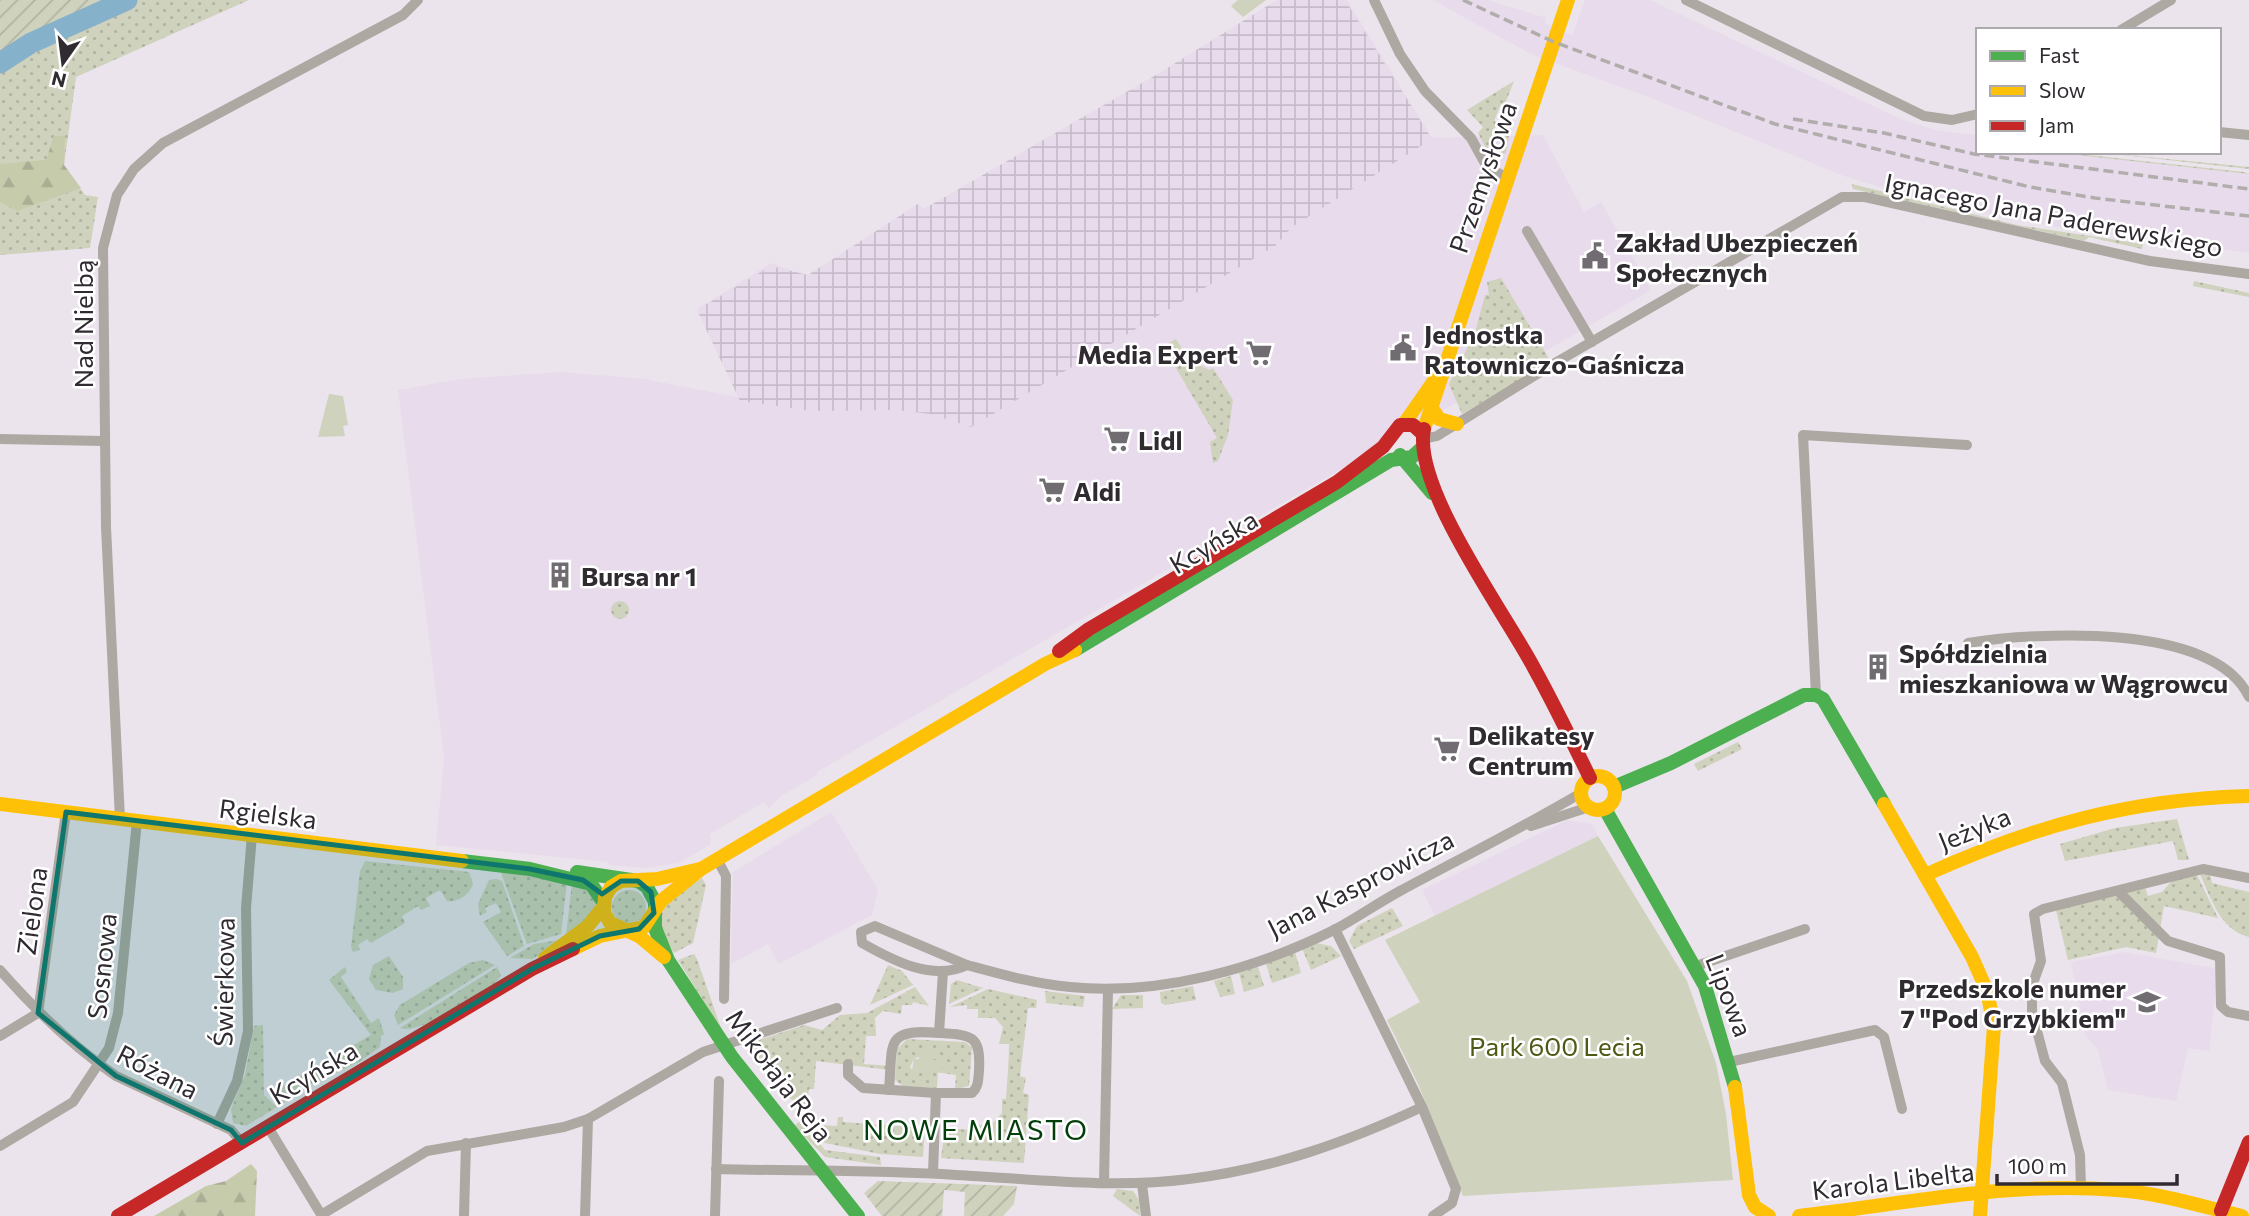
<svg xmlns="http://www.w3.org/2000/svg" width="2249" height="1216" font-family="Commissioner,sans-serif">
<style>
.built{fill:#e8dbeb}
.industrial{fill:url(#industrial-grid)}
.grass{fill:url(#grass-dots)}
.forest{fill:url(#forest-firs)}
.park{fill:#cfd2bc}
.garden{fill:url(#garden-furrows)}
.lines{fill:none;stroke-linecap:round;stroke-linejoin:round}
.river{stroke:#85b1cb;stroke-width:21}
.street{stroke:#ada8a2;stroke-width:10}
.fast{stroke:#4caf50;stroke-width:14}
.slow{stroke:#ffc107;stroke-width:14}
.jam{stroke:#c62828;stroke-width:14}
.rail{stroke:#b0adac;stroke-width:3.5;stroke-dasharray:10 5;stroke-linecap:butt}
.marked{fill:#0f766e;fill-opacity:0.2;stroke:#0f766e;stroke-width:5;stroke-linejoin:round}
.labels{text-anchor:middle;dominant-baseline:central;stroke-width:5;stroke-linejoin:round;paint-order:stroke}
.street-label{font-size:26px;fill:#302b31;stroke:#fff}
.poi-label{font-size:26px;font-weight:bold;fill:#302b31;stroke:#fff;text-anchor:start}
.park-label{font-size:26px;fill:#4d5914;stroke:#fff}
.neighbourhood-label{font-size:28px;letter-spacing:2px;fill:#033f0b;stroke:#fff}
</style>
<defs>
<pattern id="industrial-grid" width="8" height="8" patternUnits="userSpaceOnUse" patternTransform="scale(1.75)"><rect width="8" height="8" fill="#e8dbeb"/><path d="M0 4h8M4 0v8" fill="none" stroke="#c7bcca"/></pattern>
<pattern id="grass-dots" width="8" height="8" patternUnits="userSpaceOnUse" patternTransform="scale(1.75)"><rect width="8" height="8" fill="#cfd2bc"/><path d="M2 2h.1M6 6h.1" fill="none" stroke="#b2b4a2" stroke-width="1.8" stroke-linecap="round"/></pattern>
<pattern id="forest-firs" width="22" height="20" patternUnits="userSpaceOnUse" patternTransform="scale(1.75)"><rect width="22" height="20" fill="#c6cbac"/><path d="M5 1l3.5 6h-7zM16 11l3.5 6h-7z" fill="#aaae94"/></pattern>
<pattern id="garden-furrows" width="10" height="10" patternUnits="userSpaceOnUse" patternTransform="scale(1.75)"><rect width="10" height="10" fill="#cfd2bc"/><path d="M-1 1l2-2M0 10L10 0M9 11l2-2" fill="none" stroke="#b2b4a2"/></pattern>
</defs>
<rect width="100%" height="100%" fill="#ebe4ec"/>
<g class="built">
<polygon points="1280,0 1347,0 1432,138 1543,135 1584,212 1601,202 1651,290 817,772 817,775 781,796 769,809 764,802 710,834 711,844 679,863 647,868 609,865 608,862 436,845 444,757 398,390 461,379 561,372 644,379 746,399 699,308 771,263 811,278 917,204 922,212 1077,125"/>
<polygon points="1433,0 1488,0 1546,18 1545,23 1572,36 1585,0 1650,0 1903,120 1939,131 1978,135 1978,152 2060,152 2249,174 2249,253 2025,222 1910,196 1844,176 1654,99 1533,55"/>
<polygon points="831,812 878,889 872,915 779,964 768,944 731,964 733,872"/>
<polygon points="1568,820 1592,824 1598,836 1435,916 1422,890"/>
<polygon points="2125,952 2218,969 2209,1051 2188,1048 2176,1101 2108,1090 2098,1050 2085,1034 2071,962"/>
</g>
<polygon class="industrial" points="1277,0 1345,0 1432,139 1292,227 1275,246 971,427 931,414 896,410 811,411 740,401 697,310 771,266 808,275 918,204 924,209 1161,72"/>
<g class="grass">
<polygon points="116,0 249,0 76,77 64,165 85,195 98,197 90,248 0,255 0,57"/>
<polygon points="1514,81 1505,104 1501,104 1494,121 1497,122 1487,150 1478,133 1483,127 1467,110"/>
<polygon points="1507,120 1511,122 1506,153 1497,156"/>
<polygon points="1852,184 2017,225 2143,244 2142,249 2089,237 2084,241 1853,189"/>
<polygon points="1501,278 1551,362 1462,414 1449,384 1475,333 1485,295 1489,295 1487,282"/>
<polygon points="2194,281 2249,293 2249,297 2193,286"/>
<polygon points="1176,339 1189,360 1209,370 1213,368 1233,400 1228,435 1218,461 1213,463 1210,442 1217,438 1163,346"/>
<circle cx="620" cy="610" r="9"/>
<polygon points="1738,742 1742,749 1698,771 1694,764"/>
<polygon points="2177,819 2189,860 2178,860 2173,841 2065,861 2060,844 2115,828"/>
<path d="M365 861 469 872 473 884C470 894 458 903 447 901L440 890 426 898 430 906 421 910 418 906 402 916 405 923 371 943 367 939 358 945 360 950 353 952 351 947 360 871Z"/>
<path d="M2209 869 2212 883 2249 892V937C2219 930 2210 895 2198 870Z"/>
<polygon points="2195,871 2218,918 2164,906 2156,953 2126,947 2068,960 2055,906 2144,884 2148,896 2162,892 2176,876"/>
<polygon points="507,872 567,882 561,934 527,944 501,873"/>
<path d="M702 878 706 885 693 943 674 953C646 912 667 899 702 878Z"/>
<polygon points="496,879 502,881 524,946 507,956 483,922 501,912 496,903 485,908 487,912 480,916 478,904 489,880"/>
<path d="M572 883C587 886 599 896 595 912L566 935Z"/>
<circle cx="629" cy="907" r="17"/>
<polygon points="1392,908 1403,926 1354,949 1349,941 1357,926"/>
<polygon points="559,940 533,959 510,958 534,944"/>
<polygon points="1316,943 1331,946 1341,956 1311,970 1302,948"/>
<polygon points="1295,952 1301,973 1272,983 1266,964"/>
<polygon points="694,954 697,959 722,1031 678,960"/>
<polygon points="389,956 403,977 403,989 393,993 376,990 369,979 373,965"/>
<polygon points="483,960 495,965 398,1025 394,1015 400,1005 469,963"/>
<polygon points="888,965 902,971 913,985 870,1005"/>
<polygon points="345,967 347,972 341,977 371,1023 379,1018 384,1034 381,1036 380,1047 359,1062 310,1085 308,1082 281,1105 270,1094 371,1035 329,980"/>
<path d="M497 967 501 975 496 982C476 994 420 1036 400 1028Z"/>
<polygon points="1258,967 1264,986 1244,992 1239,973"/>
<polygon points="1231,976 1235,994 1220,997 1214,981"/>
<polygon points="957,980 983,988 949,1004 951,984"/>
<polygon points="1193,986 1196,1000 1165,1005 1161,1003 1160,992"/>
<path d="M915 987 929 1006 913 1002 912 1005H902L901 1014 883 1011 875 1018 876 1036H866L864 1064 891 1066 890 1070 816 1061 814 1089H809L807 1105C782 1102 758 1065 753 1042L804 1025 822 1030 840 1015 867 1013Z"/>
<path d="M988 989 1037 1000 1036 1008H1028L1020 1076 1026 1078 1023 1093 1029 1095 1024 1163 941 1158 945 1128 973 1130 974 1125H991L1002 1113V1099H1006C1007 1081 1009 1063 1009 1044H999L1003 1027 995 1018H978V1009H967V1005L950 1007Z"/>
<polygon points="1045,991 1085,996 1083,1007 1046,1003"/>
<polygon points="1121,995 1143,995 1143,1008 1112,1009"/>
<polygon points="263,1025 264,1095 277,1107 246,1126 233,1123 231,1109 245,1075 254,1026"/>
<polygon points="907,1039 965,1042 972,1047 969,1086 955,1089 956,1075 942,1073 943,1060 932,1060 932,1051 914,1059 910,1067 912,1070 938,1072 937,1088 903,1086 895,1080 897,1049"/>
<polygon points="838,1117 843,1117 843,1122 925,1128 923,1157 880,1154 825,1143 821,1140 821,1125 837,1126"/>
<polygon points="800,1121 825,1150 880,1157 881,1165 825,1157 794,1126"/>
<polygon points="1117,1189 1133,1191 1139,1200 1140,1216 1113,1196"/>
</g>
<g class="forest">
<polygon points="54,136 65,136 64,165 81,188 17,211 0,202 0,164 46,160"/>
<polygon points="251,1164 257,1171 255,1216 154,1216 206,1186 226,1181"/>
</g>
<g class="park">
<polygon points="1238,0 1266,0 1243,17 1231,6"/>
<polygon points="329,394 343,396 348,425 343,426 345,436 318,437"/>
<polygon points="1598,836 1687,981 1716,1063 1726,1114 1733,1180 1463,1196 1418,1084 1387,1020 1420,1002 1385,940"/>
<polygon points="919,1050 932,1051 932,1060 943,1060 942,1073 912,1070 914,1059 919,1059"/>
</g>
<g class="garden">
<polygon points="0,0 116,0 0,57"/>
<polygon points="2060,152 2244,172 2249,174 2077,155"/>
<polygon points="2095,152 2249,167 2249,169"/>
<polygon points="878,1181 1017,1186 1014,1204 1003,1216 964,1216 965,1192 944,1190 942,1216 882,1216 864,1193"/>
</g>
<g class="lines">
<polyline class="river" points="0,63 31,43 127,0"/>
<g class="street">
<polyline points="1374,0 1400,54 1425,91 1471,138 1487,167 1507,178"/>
<polyline points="1686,0 1924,116 1952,120 1978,114"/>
<polyline points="2121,30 2171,0"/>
<polyline points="2219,132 2249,135"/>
<polyline points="1527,231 1592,342"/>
<polyline points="0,439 104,441"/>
<polyline points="1424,439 1437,436 1555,363 1842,197 1865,197 2150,261 2249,274"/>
<path d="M1968 643C2037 632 2214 622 2249 697"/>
<polyline points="1816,695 1803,435 1967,445"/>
<polyline points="120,819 106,527 103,248 117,195 134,169 163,143 403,15 418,0"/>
<polyline points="1531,826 1589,807"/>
<polyline points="717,859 726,876 724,999"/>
<polyline points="2118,891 2168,941 2220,957 2221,1006 2228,1012 2249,1016"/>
<path d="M875 926 967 965C933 982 892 960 862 943L861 932Z"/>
<polyline points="1335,929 1422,1107 1456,1189 1452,1203 1433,1216"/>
<path d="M967 965C1000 974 1035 984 1070 987 1160 996 1256 969 1336 929 1358 917 1378 903 1400 891 1461 858 1522 828 1581 793"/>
<polyline points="1696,966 1805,929"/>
<path d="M0 970C35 1010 72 1046 116 1076L231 1130 242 1143"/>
<polyline points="0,1036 38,1013 66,812"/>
<polyline points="1729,1062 1875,1030 1884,1037 1902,1109"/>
<polyline points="848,1064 848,1075 863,1088 936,1093 933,1173"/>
<path d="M889 1090C893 1043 884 1028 939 1033L943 972"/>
<path d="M936 1093H972C979 1086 978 1080 979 1071 981 1035 972 1035 939 1033"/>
<polyline points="217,1124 237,1081 248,1031 246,908 252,835"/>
<polyline points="268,1127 322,1216"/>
<polyline points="0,1146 73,1102 109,1048 118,1013 137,821"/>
<path d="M716 1169C796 1171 876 1170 956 1175 1033 1179 1112 1189 1189 1179 1272 1169 1347 1142 1422 1107"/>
<polyline points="1104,1183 1108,989"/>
<polyline points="1142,1184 1146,1216"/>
<polyline points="2081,1189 2080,1155 2062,1083 2045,1061 2032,1012 2032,986 2041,961 2034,914 2043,909 2203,869 2249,878"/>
<polyline points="321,1215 427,1151 564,1127 588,1119 703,1052 837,1008"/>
<polyline points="464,1216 466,1143"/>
<polyline points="585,1216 588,1119"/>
<polyline points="715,1216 719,1081"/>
</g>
<g class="fast">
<polyline points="1400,455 1432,493"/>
<polyline points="1075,650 1391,460 1412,457 1422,448"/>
<polyline points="1614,787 1671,763 1804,695 1816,695 1823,699 1884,804"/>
<polyline points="1605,809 1705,986 1735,1087"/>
<polyline points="462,861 530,869 591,884 604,903"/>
<polyline points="577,872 638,881 647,887 655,902 655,928 668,960 732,1057 858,1216"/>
</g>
<g class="slow">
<polyline points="1431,407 1439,419 1457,424"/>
<polyline points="1404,424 1436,378"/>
<polyline points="1424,429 1568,0"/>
<circle cx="1598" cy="793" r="17"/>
<polyline points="0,804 462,861"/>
<polyline points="1884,804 1972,957 1987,991 1994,1026 1980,1216"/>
<path d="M1925 875C2033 826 2130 799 2249 796"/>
<polyline points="573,949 600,936 644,927 661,901 701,869 1045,664 1075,650"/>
<polyline points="664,957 639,936 610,923 604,912 605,897 611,887 621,881 657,879 700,869"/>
<polyline points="545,958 588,926 604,906"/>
<polyline points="1735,1087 1749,1195 1755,1207 1769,1216"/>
<path d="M1799 1216C1904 1204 2011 1181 2117 1190 2159 1193 2201 1206 2242 1216"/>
</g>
<g class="jam">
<path d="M1424 429C1412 487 1505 613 1534 668 1554 704 1572 741 1590 778"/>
<polyline points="1059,651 1089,629 1337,482 1383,447 1400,425 1413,425 1423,434"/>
<polyline points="2221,1211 2249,1142"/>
<polyline points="118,1216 532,969 573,949"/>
</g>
<g class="rail">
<polyline points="1463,0 1554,42 1775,124 2030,187 2095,198 2249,216"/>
<polyline points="1793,119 1884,133 1974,154 2249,189"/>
</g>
</g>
<path class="marked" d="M66 812 530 869 583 880 602 894 621 881H638L651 892 654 913 639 929 600 936 532 969 242 1143 231 1130 116 1076 38 1013Z"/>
<defs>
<g id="civic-bare" transform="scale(2.1)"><path d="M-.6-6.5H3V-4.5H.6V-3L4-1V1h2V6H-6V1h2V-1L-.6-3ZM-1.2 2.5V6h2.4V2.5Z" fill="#716c72" stroke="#fff" stroke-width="2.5" paint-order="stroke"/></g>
<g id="supermarket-bare" transform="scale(2.1)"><path d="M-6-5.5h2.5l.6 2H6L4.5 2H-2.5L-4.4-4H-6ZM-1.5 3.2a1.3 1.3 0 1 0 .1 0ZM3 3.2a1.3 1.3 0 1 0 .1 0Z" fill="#716c72" stroke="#fff" stroke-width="2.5" paint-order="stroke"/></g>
<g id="building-bare" transform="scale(2.1)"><path d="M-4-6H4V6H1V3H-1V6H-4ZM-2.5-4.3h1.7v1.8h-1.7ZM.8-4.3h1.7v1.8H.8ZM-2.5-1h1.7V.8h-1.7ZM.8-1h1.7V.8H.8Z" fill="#716c72" stroke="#fff" stroke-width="2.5" paint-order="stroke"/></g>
<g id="school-bare" transform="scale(2.1)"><path d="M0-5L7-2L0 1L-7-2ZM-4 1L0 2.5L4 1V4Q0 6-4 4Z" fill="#716c72" stroke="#fff" stroke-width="2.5" paint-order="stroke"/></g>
</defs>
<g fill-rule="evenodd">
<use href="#civic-bare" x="1595" y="256"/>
<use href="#civic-bare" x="1403" y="348"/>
<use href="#supermarket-bare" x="1259" y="353"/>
<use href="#supermarket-bare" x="1117" y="439"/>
<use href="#supermarket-bare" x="1052" y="490"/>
<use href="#building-bare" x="560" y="575"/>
<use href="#building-bare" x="1878" y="667"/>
<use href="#supermarket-bare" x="1447" y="749"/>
<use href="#school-bare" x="2147" y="1002"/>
</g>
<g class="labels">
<g class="street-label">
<text transform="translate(1482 177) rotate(-71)">Przemysłowa</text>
<text transform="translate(2054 214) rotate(11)">Ignacego Jana Paderewskiego</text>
<text transform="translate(82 324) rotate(-90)">Nad Nielbą</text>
<text transform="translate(1213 541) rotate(-31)">Kcyńska</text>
<text transform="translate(268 813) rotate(7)">Rgielska</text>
<text transform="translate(1974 828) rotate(-22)">Jeżyka</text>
<text transform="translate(1360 883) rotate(-27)">Jana Kasprowicza</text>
<text transform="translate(31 911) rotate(-82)">Zielona</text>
<text transform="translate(101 966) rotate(-84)">Sosnowa</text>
<text transform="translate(223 982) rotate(-89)">Świerkowa</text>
<text transform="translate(1730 995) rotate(69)">Lipowa</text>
<text transform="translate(158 1071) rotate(27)">Różana</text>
<text transform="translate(313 1072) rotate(-31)">Kcyńska</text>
<text transform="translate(780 1075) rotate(53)">Mikołaja Reja</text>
<text transform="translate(1893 1180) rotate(-7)">Karola Libelta</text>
</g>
<g class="poi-label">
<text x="1616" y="241">Zakład Ubezpieczeń<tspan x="1616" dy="30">Społecznych</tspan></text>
<text x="1424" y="333">Jednostka<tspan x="1424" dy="30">Ratowniczo-Gaśnicza</tspan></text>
<text x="1238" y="353" text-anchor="end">Media Expert</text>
<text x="1138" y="439">Lidl</text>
<text x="1073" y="490">Aldi</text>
<text x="581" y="575">Bursa nr 1</text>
<text x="1899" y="652">Spółdzielnia<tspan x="1899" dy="30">mieszkaniowa w Wągrowcu</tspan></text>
<text x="1468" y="734">Delikatesy<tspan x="1468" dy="30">Centrum</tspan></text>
<text x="2126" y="987" text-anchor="end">Przedszkole numer<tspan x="2126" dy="30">7 "Pod Grzybkiem"</tspan></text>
</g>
<g class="park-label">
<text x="1557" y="1045">Park 600 Lecia</text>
</g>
<g class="neighbourhood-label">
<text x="976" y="1129">NOWE MIASTO</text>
</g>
</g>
<rect x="1976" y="28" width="245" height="126" fill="#ffffff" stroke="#acaaad" stroke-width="2"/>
<rect x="1990" y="51" width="35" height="10" fill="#4caf50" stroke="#acaaad" stroke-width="2"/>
<text x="2039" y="63" font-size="21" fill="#302b31">Fast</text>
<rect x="1990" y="86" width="35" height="10" fill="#ffc107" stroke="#acaaad" stroke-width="2"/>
<text x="2039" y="98" font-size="21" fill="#302b31">Slow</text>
<rect x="1990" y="121" width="35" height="10" fill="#c62828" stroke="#acaaad" stroke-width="2"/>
<text x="2039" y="133" font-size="21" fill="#302b31">Jam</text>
<g transform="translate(63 63) rotate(194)" stroke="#ffffff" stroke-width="5" paint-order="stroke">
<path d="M0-5L12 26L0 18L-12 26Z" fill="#302b31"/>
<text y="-10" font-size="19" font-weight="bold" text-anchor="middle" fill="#302b31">N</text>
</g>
<path d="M1997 1174v10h180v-10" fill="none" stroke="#302b31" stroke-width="3.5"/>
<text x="2008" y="1174" font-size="21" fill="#302b31" stroke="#ffffff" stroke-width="5" paint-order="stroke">100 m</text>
</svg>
